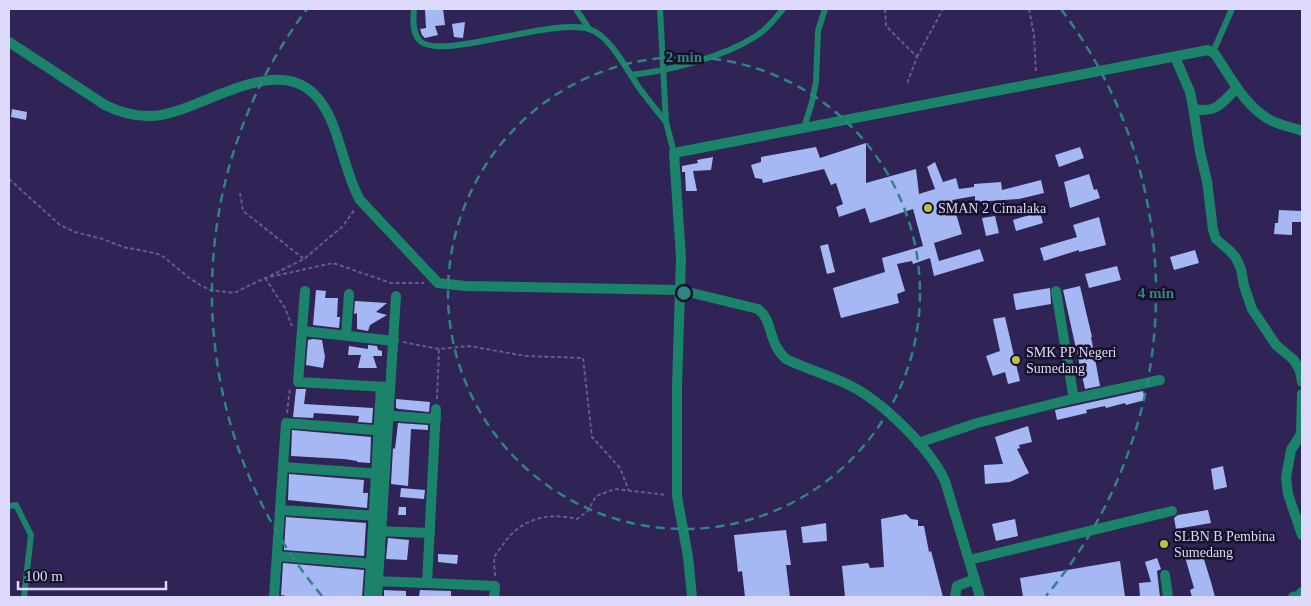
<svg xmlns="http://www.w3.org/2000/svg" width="1311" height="606" font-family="Georgia,serif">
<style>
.building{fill:#a6b8f4}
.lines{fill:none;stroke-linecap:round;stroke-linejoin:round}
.path{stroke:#665b89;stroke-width:2;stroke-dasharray:4 2.5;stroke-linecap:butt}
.service{stroke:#1b8369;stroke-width:6}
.minor{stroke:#1b8369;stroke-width:10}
.ring{fill:none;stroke:#2e8583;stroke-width:2.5;stroke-dasharray:9 6}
.poi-dot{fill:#bbc045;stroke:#171229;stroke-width:2}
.labels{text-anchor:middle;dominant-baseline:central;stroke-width:5;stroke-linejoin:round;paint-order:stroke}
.poi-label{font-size:14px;fill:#ddd9fa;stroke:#171229;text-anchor:start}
.centre{fill:#2e8583;stroke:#171229;stroke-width:2.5}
.ring-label{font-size:15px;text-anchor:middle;font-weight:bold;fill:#2e8583;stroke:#171229;stroke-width:5;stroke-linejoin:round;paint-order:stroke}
</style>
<rect width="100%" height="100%" fill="#302356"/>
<g class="building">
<polygon points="425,9 443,9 445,25 435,26 438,35 425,38 422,35 420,29 426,28"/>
<polygon points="465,22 463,38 454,37 452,24"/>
<polygon points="12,109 27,112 26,120 11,117"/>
<polygon points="866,143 866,183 916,169 919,194 935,189 927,167 935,162 943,182 956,178 959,189 974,187 974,184 1001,182 1002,190 1041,180 1044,193 1019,199 975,202 975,196 952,200 962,234 934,243 939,261 980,249 984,261 934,276 930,258 913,264 912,261 897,264 905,291 897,294 899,303 841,318 833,288 885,272 882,258 923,246 913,209 870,223 865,208 839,217 836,207 843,204 836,183 831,185 824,169 763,183 762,179 755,178 751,165 761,162 761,157 816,147 820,158"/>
<polygon points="1080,147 1084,158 1059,167 1055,155"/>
<polygon points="713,157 711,170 693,171 697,191 686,191 685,172 682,172 682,166 698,163 697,160"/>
<polygon points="1089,174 1094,190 1097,189 1100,198 1070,208 1064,182"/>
<polygon points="1279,210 1302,211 1302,222 1292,222 1292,235 1274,234 1275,223 1278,223"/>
<polygon points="1040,212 1043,223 1016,231 1013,220"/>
<polygon points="995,216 999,233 986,236 982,218"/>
<polygon points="1099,217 1106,245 1079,252 1079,250 1044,261 1040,248 1077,237 1073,225"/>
<polygon points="828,244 835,272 827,274 820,246"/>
<polygon points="1195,250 1199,263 1174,270 1170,257"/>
<polygon points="1117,266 1121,280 1089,288 1085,274"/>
<polygon points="1080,286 1092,337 1091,337 1100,386 1085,389 1063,290"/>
<polygon points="1050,288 1051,304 1016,310 1013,294"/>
<polygon points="316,290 326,291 325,298 338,298 337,317 340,317 339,328 313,325"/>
<polygon points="355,301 387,303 376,312 387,315 370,325 368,331 357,329 357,313 354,314"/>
<polygon points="1005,317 1020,381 1008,384 1005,372 993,376 986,356 1000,351 993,319"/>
<polygon points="313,339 322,340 325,357 323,368 306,365 308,340"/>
<polygon points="368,345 377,346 378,350 382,351 382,356 373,356 377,368 358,368 361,355 348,355 349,346 368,349"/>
<polygon points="296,389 306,389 304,404 373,408 372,423 358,422 359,416 314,413 313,418 293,417"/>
<polygon points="1143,391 1145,400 1126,405 1125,403 1106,408 1105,406 1086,410 1087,413 1057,420 1055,410"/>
<polygon points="396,399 430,402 429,412 399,409 396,408"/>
<polygon points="398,423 428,425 428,430 411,429 408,486 391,484 393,448 395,449"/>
<polygon points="1028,426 1032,442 1019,445 1020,448 1017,449 1029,473 1010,482 985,484 984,465 1003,464 995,437"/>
<polygon points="292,430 371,437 370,463 357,462 357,461 344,459 291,456"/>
<polygon points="1223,466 1227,487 1214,490 1211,469"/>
<polygon points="289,474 364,480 363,493 368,493 367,508 288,500"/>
<polygon points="401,488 425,490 424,499 400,497"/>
<polygon points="399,507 406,507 406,515 398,515"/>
<polygon points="1208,510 1211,523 1176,529 1174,518 1178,515"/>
<polygon points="906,514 911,519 918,520 918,526 924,526 929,552 931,551 943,597 845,597 842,566 868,563 870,568 884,567 881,519"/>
<polygon points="286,517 366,523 364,556 284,550"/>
<polygon points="1015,519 1018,536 996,541 992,524"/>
<polygon points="826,523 827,541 803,543 801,527"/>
<polygon points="786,530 791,565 786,565 790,597 745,597 742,571 738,572 734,535"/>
<polygon points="388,538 409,540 407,560 386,559"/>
<polygon points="1202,553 1211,582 1215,597 1192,597 1190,590 1194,588 1185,557"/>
<polygon points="438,554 458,555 457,564 438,562"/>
<polygon points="1157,558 1161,569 1157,571 1160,597 1140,597 1139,583 1151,582 1145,562"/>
<polygon points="1120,561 1125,597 1023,597 1020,578"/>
<polygon points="283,563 364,570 362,597 286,597 286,596 281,595"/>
<polygon points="384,590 406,591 406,597 384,597"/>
<polygon points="420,590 451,591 451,597 419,597"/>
</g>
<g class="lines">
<g class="path">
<polyline points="885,9 886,26 917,57 907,84"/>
<polyline points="1029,9 1034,35 1036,73"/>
<polyline points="917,57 943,9"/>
<polyline points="9,179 60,225 75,232 103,239 123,247 155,253 164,257 188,277 200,285 210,290 234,293 265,278 333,263 391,283 424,283"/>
<polyline points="240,193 243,211 304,259"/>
<polyline points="270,276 304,259 343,226 355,209"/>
<polyline points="265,278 285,308 292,326"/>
<polyline points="403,342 439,349 469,346 526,356 583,358 592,437 620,468 629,491"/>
<polyline points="437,399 439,349"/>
<polyline points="287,413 290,388"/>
<path d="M495 576C495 570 493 561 495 556 497 552 502 547 504 543 522 518 548 512 577 519L588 511 596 496 615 489 667 495"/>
</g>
<g class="service">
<path d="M414 9C413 19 412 33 420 41 440 61 554 17 589 29 611 36 627 71 640 89 649 101 658 112 666 122"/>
<polyline points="576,9 589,29"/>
<polyline points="660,9 666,122 674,153"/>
<polyline points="1213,52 1232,9"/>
<path d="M631 75C671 70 722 58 756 36 766 30 776 18 783 9"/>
<polyline points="804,128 812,102 816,82 818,31 825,9"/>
<polyline points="9,506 16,505 31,535 24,597"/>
</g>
<g class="minor">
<path d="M9 42 105 105C121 113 135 117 153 116 199 113 274 52 315 95 340 121 342 169 360 200L438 283 465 286 680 290 758 309C774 321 767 342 786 359 806 369 829 375 849 385 882 401 930 448 945 481L980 597"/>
<polyline points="1175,57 1190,92 1193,107 1200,152 1207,181 1213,230 1216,239 1230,251 1236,258 1241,269 1244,286 1252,309 1276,345 1294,360 1300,371 1302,382"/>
<path d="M1194 109C1217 114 1222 102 1237 88"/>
<polyline points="305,291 298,382 387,387"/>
<polyline points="303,331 394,341"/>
<polyline points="346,335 349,294"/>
<polyline points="1302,394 1301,434 1291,450 1286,478 1288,494 1302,535"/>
<polyline points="1072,399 1160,380"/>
<polyline points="436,409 427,583 495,586 494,597"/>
<polyline points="380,415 436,419"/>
<polyline points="918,443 977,423 1072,399 1073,394 1056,291"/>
<polyline points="283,467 382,474"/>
<polyline points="280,510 379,516"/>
<polyline points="376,531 430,533"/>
<polyline points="277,556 376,564"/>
<polyline points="969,560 1172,511"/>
<polyline points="1165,575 1168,597"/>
<polyline points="373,581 427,583"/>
<polyline points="274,597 286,423 387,431"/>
<polyline points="369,597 381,387"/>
<polyline points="377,597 396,296"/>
<path d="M692 597 688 557 677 496V386L681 258 674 153 1208 50 1215 54C1231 78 1246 108 1272 121 1282 126 1293 127 1302 131"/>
<polyline points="955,597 957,586 975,579"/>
<polyline points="1293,597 1298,596 1302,592"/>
</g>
</g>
<g class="ring">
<circle cx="684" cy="293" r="236"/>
<path d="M322 596A472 472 0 0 1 307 9M1061 9A472 472 0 0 1 1046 596"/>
</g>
<g class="poi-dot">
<circle cx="928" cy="208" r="5"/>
<circle cx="1016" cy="360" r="5"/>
<circle cx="1164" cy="544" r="5"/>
</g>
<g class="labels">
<g class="poi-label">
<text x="938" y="208">SMAN 2 Cimalaka</text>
<text x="1026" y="352">SMK PP Negeri<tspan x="1026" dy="16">Sumedang</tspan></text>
<text x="1174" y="536">SLBN B Pembina<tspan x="1174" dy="16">Sumedang</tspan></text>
</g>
</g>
<circle cx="684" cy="293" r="8" class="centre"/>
<g class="ring-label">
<text x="684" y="62">2 min</text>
<text x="1156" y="298">4 min</text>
</g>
<rect width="1311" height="606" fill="none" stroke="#ddd9fa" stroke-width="20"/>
<path d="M18 581v8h148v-8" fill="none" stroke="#ddd9fa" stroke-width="2.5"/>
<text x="25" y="581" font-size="15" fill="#ddd9fa" stroke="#171229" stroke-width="4" paint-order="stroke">100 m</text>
</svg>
